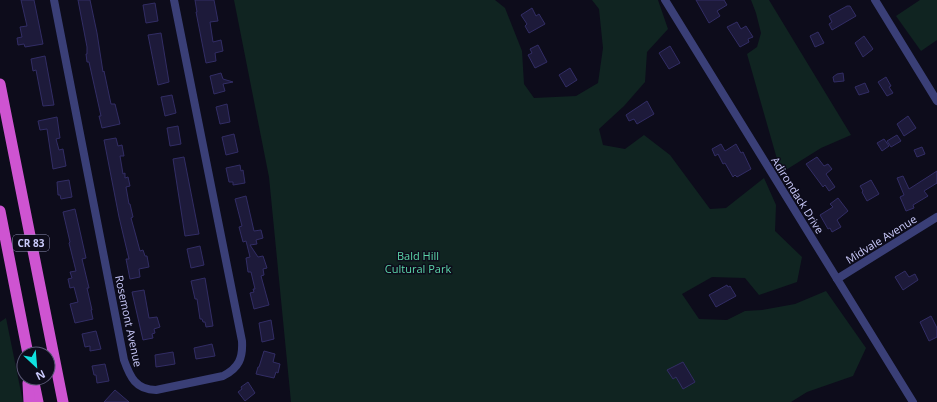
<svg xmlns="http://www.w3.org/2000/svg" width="937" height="402" font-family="'Open Sans',sans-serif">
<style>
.green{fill:#102421}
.building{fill:#1d1a3a;stroke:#322d65}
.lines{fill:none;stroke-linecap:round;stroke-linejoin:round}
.minor{stroke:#3a3f77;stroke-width:8}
.trunk{stroke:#ce54d1;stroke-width:11}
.labels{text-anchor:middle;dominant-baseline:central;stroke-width:3;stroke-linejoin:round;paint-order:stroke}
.shield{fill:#0d0c1b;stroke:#9191b8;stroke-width:1}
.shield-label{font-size:10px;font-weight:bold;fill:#cacafb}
.street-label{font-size:11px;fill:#cacafb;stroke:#0d0c1b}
.park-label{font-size:11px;fill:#5cd5a9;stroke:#0d0c1b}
</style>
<rect width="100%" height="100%" fill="#0d0c1b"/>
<g class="green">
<polygon points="234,0 495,0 505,8 522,51 524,84 534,98 576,96 598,83 603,48 599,9 592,0 658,0 668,29 647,52 645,82 624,106 599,129 603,145 625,149 644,135 670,155 710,209 726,208 764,178 776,205 775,231 802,257 797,282 759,295 745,278 712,277 682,294 699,319 727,320 745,311 762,310 795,304 826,291 866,348 853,376 807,392 791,402 291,402 269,177"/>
<polygon points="751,0 769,0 851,135 821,148 781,173 747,54 757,47 761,33 756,13"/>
<polygon points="920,0 937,0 937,40 921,51 896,16"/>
<polygon points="6,318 23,402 0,402 0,322"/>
</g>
<g class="building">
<polygon points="21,0 34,0 43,44 25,47 24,44 18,45 17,38 22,37 20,27 27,26"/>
<polygon points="78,0 90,0 97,33 103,72 104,71 111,104 115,104 120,124 102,128 99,116 101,116 89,62 87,62 86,54 87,54 87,47"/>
<polygon points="195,0 214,0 218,21 210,22 213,42 221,40 223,51 215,53 216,61 206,63 196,12 197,12"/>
<polygon points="696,0 724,0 727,5 717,11 720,16 709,23"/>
<polygon points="155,3 158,21 146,23 143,5"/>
<polygon points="847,6 850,6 856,16 832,30 829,24 832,22 829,16"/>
<polygon points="532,8 536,16 539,14 545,24 529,33 525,26 527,24 521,15"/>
<polygon points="737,22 741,29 746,26 753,37 748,39 749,42 740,47 727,27"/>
<polygon points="818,32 824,43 815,47 810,36"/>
<polygon points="161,33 169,82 158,85 148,35"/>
<polygon points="864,36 873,49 863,57 855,43"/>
<polygon points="538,45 547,62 535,68 528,55 532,53 530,49"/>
<polygon points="670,46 680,63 669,69 659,53"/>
<polygon points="45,56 54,105 43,106 36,70 33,71 31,59"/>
<polygon points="570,68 577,80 566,87 559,75"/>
<polygon points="221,73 223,79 233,82 223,84 225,91 214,94 210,76"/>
<polygon points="843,73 844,81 834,82 833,77 837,74"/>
<polygon points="886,77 891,86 889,87 893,93 887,96 878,82"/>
<polygon points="865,83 869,92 859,95 855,87"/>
<polygon points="172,95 176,113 165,116 161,97"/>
<polygon points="647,101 654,114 637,124 634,119 629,121 626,115"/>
<polygon points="227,104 230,122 220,124 216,107"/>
<polygon points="908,116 916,128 904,136 897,124"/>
<polygon points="57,117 60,138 56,139 59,150 63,149 66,166 53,169 47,129 40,130 38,121"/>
<polygon points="178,126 181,144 170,146 167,128"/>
<polygon points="234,134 238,152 226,155 222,137"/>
<polygon points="897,135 901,141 891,147 887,141"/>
<polygon points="116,138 118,146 122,145 124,156 120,156 123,174 125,173 125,178 128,177 130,186 126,187 129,204 130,204 133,217 131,218 136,236 140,251 143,250 145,256 147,256 149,267 139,269 140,277 130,279 126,259 129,259 119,217 104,140"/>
<polygon points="884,139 889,146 882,151 877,143"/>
<polygon points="721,144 725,151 736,144 741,153 743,152 751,169 737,177 735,175 733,177 725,163 723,164 718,154 715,156 712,149"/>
<polygon points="922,147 925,154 917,157 914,150"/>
<polygon points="184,157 199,234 185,236 173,159"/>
<polygon points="817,157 824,166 828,164 832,169 826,174 835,187 829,191 825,185 823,187 806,164"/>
<polygon points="240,165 241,171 243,170 245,183 233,185 233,182 229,182 226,168"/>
<polygon points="937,171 937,183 924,191 928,196 913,205 914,208 906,211 900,197 904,195 897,178 903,176 909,189"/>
<polygon points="69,180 72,197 61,199 60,195 58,195 57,182"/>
<polygon points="871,180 879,194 867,201 862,192 863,191 860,186"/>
<polygon points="246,196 254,231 261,230 263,238 256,240 257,244 250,245 258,257 263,256 267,268 263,269 264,275 261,276 269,305 254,309 250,293 254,292 253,289 255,289 251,272 248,272 246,258 250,257 246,241 243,242 239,227 242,226 235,199"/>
<polygon points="838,198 848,211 837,220 841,227 832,232 830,228 828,229 820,215 833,207 830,204"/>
<polygon points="75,209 86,258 82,259 89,288 87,288 92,310 91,310 93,319 75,323 70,304 78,302 74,287 70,288 68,279 72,278 70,272 76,271 69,243 70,242 63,212"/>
<polygon points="200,246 204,265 191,268 187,249"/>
<polygon points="905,271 909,277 915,274 918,280 903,290 895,277"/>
<polygon points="205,278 213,326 206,327 205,322 203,322 202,319 200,319 197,299 195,299 191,281"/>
<polygon points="727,285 728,287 730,286 736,296 716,307 709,295"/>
<polygon points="144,290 149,318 157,317 160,327 154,329 155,333 152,334 153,338 143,340 132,292"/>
<polygon points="931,316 937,328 937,337 929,341 920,322"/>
<polygon points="271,320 274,339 262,342 259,323"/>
<polygon points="96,331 101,349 90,351 90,346 85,347 82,334"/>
<polygon points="212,344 215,356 196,359 194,348"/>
<polygon points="264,351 275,354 273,362 280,364 278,373 276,372 274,378 256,374 258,367 259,367"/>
<polygon points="173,352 175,364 156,367 155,355"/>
<polygon points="683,362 695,382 683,389 676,377 673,379 667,370"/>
<polygon points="105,364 109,381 97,383 96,375 94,375 92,366"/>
<polygon points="248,382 255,393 245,401 238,392 242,389 241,387"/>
<polygon points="115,390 129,402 104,402"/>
</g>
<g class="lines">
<g class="minor">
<path d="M54 0 124 360C130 377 136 390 156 390L223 376C239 368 243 358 242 341L174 0"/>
<polyline points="665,0 913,402"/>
<polyline points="875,0 937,101"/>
<polyline points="837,279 937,217"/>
</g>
<g class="trunk">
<polyline points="0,84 63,402"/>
<polyline points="0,211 28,354"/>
<polyline points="33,378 38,402"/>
<polyline points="28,383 29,402"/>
</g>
</g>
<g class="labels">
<rect class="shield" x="13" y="235" width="36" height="16" rx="3"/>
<g class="shield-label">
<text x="31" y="243">CR 83</text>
</g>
<g class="street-label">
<text transform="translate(798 195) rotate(58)">Adirondack Drive</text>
<text transform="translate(881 239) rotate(-32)">Midvale Avenue</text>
<text transform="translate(129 321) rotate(78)">Rosemont Avenue</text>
</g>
<g class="park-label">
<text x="418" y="255">Bald Hill<tspan x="418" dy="13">Cultural Park</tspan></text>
</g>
</g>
<g transform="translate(36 366) rotate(154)"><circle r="19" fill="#0d0c1b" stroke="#595875"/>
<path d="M0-3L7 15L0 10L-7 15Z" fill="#10e1df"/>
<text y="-6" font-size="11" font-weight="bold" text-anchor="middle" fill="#cacafb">N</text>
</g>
</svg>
